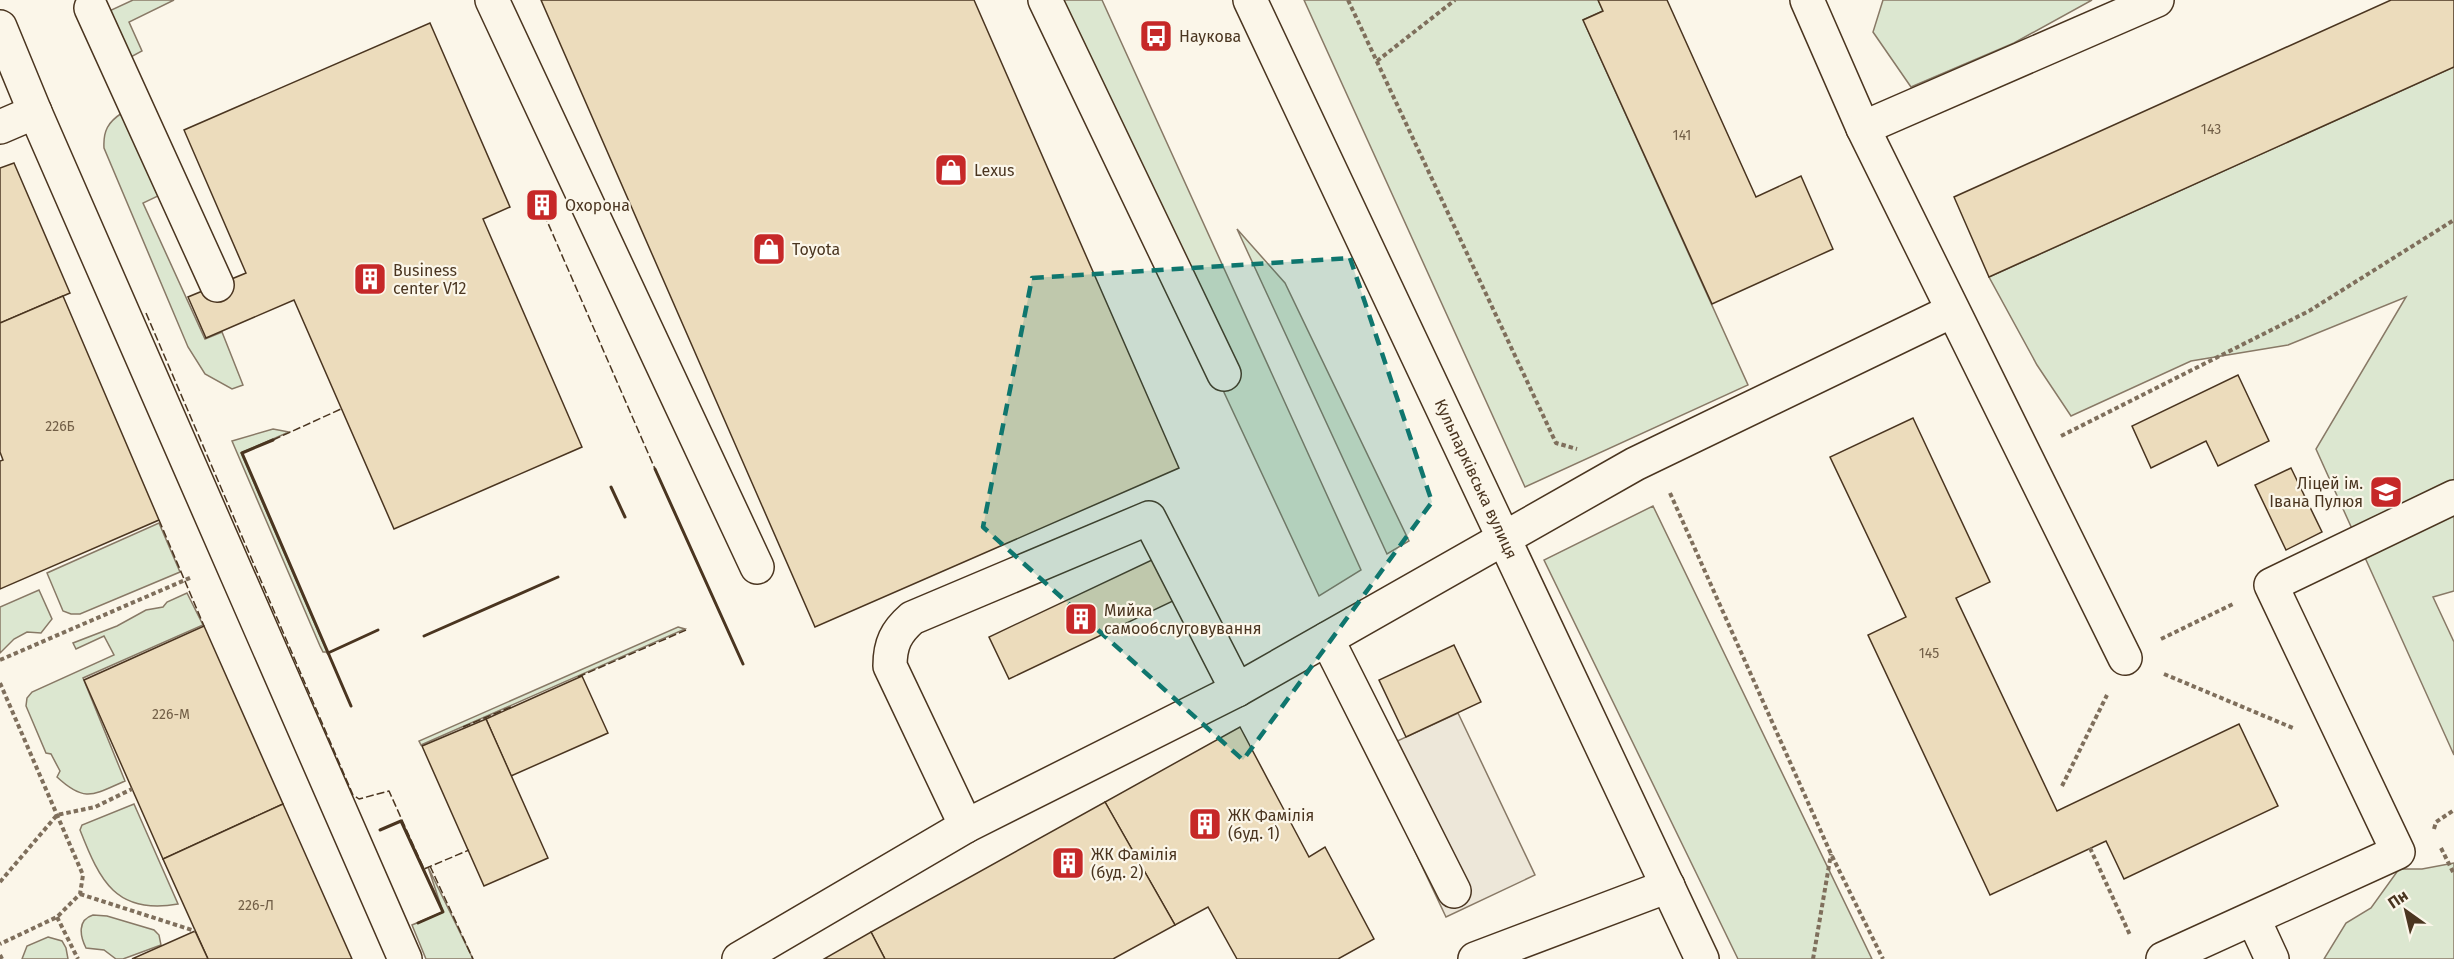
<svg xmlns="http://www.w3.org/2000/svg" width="2454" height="959" font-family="'Fira Sans',sans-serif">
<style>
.green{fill:#dce7d0;stroke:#887966;stroke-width:1.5}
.parking{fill:#ede7d9;stroke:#887966;stroke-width:1.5}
.building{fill:#ecdcbc;stroke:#4a3520;stroke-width:1.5}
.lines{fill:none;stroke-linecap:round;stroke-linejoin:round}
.minor-casing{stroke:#4a3520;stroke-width:36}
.major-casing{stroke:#4a3520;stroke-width:36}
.path{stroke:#7f6f5c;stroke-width:4;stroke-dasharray:4.5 3;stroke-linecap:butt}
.minor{stroke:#fbf6e9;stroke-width:33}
.major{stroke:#fbf6e9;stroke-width:33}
.fence{stroke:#4a3520;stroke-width:1.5;stroke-dasharray:8 3;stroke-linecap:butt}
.wall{stroke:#4a3520;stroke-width:3}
.marked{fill:#0f766e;fill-opacity:0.2;stroke:#0f766e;stroke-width:4.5;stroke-dasharray:12 8;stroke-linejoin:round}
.labels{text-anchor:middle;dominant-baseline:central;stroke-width:4.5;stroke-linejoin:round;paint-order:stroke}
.number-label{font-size:14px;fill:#725f47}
.poi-label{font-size:16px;fill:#4a3520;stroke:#fbf6e9;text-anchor:start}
.street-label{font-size:16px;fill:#4a3520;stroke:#fbf6e9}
</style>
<rect width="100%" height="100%" fill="#fbf6e9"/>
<g class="green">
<polygon points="133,0 174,0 129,22 142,51 129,58 107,12"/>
<polygon points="1041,0 1102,0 1361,570 1319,596"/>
<polygon points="1304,0 1598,0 1603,11 1583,20 1748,385 1525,487"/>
<polygon points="1883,0 2092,0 2014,43 1911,87 1873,32"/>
<polygon points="2454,67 2454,591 2433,597 2454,642 2454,755 2316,449 2406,297 2288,345 2191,361 2071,416 2037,365 1989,277"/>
<path d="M122 113 158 196 143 203 205 339 222 332 243 385 232 389 205 374 188 347 104 148C103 131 108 122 122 113Z"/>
<polygon points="1237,229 1285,283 1409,541 1387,554"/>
<polygon points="273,429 289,432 241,453 327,652 323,652 320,646 232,441"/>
<polygon points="1653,506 1872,959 1738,959 1544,560"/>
<polygon points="159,523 180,572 80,614 71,614 63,611 47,573"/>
<polygon points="39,590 52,619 41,633 27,632 14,639 0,653 0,607"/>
<path d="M187 593 203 625 83 678 125 781C93 795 85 803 57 777L60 771 51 754 46 753 26 706 27 698 32 692 114 655 104 636 76 649 73 643 117 626 146 610 163 607 167 602Z"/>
<polygon points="678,627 685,629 421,745 419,741"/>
<path d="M134 804 178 904C116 915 100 881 80 830L82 825Z"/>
<polygon points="2454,863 2454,959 2324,959 2346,923 2371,908 2399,869 2422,869"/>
<polygon points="428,867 473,959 426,959 412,925 443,912"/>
<path d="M93 915 107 916 154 930 159 935 161 945 123 959H116L104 950 86 948C80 936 77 920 93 915Z"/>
<polygon points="48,937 62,941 66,948 68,959 22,959 27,946"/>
</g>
<polygon class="parking" points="1458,713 1535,875 1446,917 1369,754"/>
<g class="building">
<polygon points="541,0 974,0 1179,468 815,627"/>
<polygon points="1598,0 1667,0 1756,197 1801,176 1833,249 1712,304 1583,20 1603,11"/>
<polygon points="2391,0 2454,0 2454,67 1989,277 1954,197"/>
<polygon points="430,23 510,207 483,219 582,447 394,529 294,300 206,338 188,297 246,273 184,130"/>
<polygon points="14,163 70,293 0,323 0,168"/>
<polygon points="546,192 554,210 537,217 530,200"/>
<polygon points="63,296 159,520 0,589 0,461 3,460 0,452 0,323"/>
<polygon points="2238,375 2269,441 2218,466 2206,441 2151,468 2132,426"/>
<polygon points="1913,418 1990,582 1956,598 2057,811 2239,724 2278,806 2124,879 2106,841 1990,895 1868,635 1906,617 1830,457"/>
<polygon points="2291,468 2322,532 2286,550 2255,485"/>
<polygon points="1154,559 1173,601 1009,679 989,637"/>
<polygon points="204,626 283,804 163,859 84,680"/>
<polygon points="1454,645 1481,702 1406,737 1379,680"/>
<polygon points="582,676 608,733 511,776 486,719"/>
<polygon points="486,719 548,858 484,886 422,746"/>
<polygon points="1240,727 1309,857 1325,847 1374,939 1338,959 1237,959 1208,907 1175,925 1105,802"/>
<polygon points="1105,802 1175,925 1113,959 885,959 871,932"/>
<polygon points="283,804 352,959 208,959 163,859"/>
<polygon points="195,931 208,959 132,959"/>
<polygon points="871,932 885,959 824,959"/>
</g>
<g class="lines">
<g class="minor-casing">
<g id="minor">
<polyline points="492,0 757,567"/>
<polyline points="1045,0 1224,374"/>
<polyline points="1807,0 1863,128 2125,658"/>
<polyline points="91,8 217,285"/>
<polyline points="0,27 35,112 405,959"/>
<polyline points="0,127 35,112"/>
<polyline points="1863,128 2157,0"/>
<polyline points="1327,639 1454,891"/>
<path d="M966 826 890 666C890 644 896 632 912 618L1149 518 1237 690"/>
<polyline points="2254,920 2272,959"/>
<polyline points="739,959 966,826 1237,690 1635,464 1952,311"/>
<polyline points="1475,959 1668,886"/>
<polyline points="2163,959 2398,852 2271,585 2454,497"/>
</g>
</g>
<g class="major-casing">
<polyline id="major" points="1250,0 1702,959"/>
</g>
<g class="path">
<polyline points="1348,0 1556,443 1577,449"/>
<polyline points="1377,61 1455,0"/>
<polyline points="2061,436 2309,311 2454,220"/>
<polyline points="1670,493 1831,854 1883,959"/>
<polyline points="2161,639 2235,603"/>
<polyline points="0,660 192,577"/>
<polyline points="2164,674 2293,728"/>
<polyline points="0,683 83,875 80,894 57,917 0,944"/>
<polyline points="2062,786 2107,695"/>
<polyline points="2434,829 2436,822 2454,810"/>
<polyline points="2090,848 2130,935"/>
<polyline points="2441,848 2454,874"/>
<polyline points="0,882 57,815 95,807 132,789"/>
<polyline points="80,894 195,931"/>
<polyline points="57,917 78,959"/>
<polyline points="0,955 2,959"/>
<polyline points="1813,959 1831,854"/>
</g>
<use href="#minor" class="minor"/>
<use href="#major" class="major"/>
<g class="fence">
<polyline points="544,214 655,469"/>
<polyline points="146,313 353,795 359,799 389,791 424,869 469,850"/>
<polyline points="273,440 341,409"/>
<polyline points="159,520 204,626"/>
<polyline points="578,677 686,630"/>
<polyline points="463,727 513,706"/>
<polyline points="430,866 473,959"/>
</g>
<g class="wall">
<polyline points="273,440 242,453 351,706"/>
<polyline points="655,469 743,664"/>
<polyline points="611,487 625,517"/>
<polyline points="424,636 558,577"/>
<polyline points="328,653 378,630"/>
<polyline points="380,830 401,821 443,912 418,923"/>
</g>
</g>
<path class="marked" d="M1350 258 1432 502 1243 760 983 527 1032 278Z"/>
<defs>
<g id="bus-square" transform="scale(1.725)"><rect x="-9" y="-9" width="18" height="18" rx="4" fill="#c62828" stroke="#fbf6e9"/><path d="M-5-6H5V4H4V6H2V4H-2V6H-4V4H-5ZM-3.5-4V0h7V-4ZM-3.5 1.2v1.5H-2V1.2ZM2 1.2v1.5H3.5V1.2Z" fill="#fff"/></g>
<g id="shop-square" transform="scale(1.725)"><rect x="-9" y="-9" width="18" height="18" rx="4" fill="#c62828" stroke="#fbf6e9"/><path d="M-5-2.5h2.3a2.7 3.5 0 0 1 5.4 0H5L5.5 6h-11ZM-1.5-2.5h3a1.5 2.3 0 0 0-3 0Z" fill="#fff"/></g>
<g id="building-square" transform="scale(1.725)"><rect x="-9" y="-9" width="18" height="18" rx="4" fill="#c62828" stroke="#fbf6e9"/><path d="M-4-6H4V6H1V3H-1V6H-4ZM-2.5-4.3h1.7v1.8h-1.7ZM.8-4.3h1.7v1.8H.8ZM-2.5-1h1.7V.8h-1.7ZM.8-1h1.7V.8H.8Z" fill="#fff"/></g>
<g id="school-square" transform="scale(1.725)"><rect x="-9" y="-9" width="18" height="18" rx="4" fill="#c62828" stroke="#fbf6e9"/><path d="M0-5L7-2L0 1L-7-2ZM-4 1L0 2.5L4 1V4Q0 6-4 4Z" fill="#fff"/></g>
</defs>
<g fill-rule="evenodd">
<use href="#bus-square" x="1156" y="36"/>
<use href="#shop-square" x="951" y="170"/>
<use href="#building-square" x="542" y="205"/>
<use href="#shop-square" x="769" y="249"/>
<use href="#building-square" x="370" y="279"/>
<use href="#school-square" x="2386" y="492"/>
<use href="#building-square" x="1081" y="619"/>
<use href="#building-square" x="1205" y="824"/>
<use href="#building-square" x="1068" y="863"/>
</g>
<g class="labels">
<g class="number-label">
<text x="2211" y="129">143</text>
<text x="1682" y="135">141</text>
<text x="60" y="426">226Б</text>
<text x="1929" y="653">145</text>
<text x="171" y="714">226-М</text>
<text x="256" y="905">226-Л</text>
</g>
<g class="poi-label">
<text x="1179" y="36">Наукова</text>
<text x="974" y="170">Lexus</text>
<text x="565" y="205">Охорона</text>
<text x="792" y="249">Toyota</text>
<text x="393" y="270">Business<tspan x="393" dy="18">center V12</tspan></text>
<text x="2363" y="483" text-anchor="end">Ліцей ім.<tspan x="2363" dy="18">Івана Пулюя</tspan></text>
<text x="1104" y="610">Мийка<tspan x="1104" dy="18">самообслуговування</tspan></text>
<text x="1228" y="815">ЖК Фамілія<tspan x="1228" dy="18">(буд. 1)</tspan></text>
<text x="1091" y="854">ЖК Фамілія<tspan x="1091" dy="18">(буд. 2)</tspan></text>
</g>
<g class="street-label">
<text transform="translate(1476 479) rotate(65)">Кульпарківська вулиця</text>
</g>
</g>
<g transform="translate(2406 911) rotate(326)" stroke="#fbf6e9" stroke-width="4.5" paint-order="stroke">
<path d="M0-4.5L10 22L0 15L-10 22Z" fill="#4a3520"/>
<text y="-9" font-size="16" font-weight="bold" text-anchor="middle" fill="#4a3520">Пн</text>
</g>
</svg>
